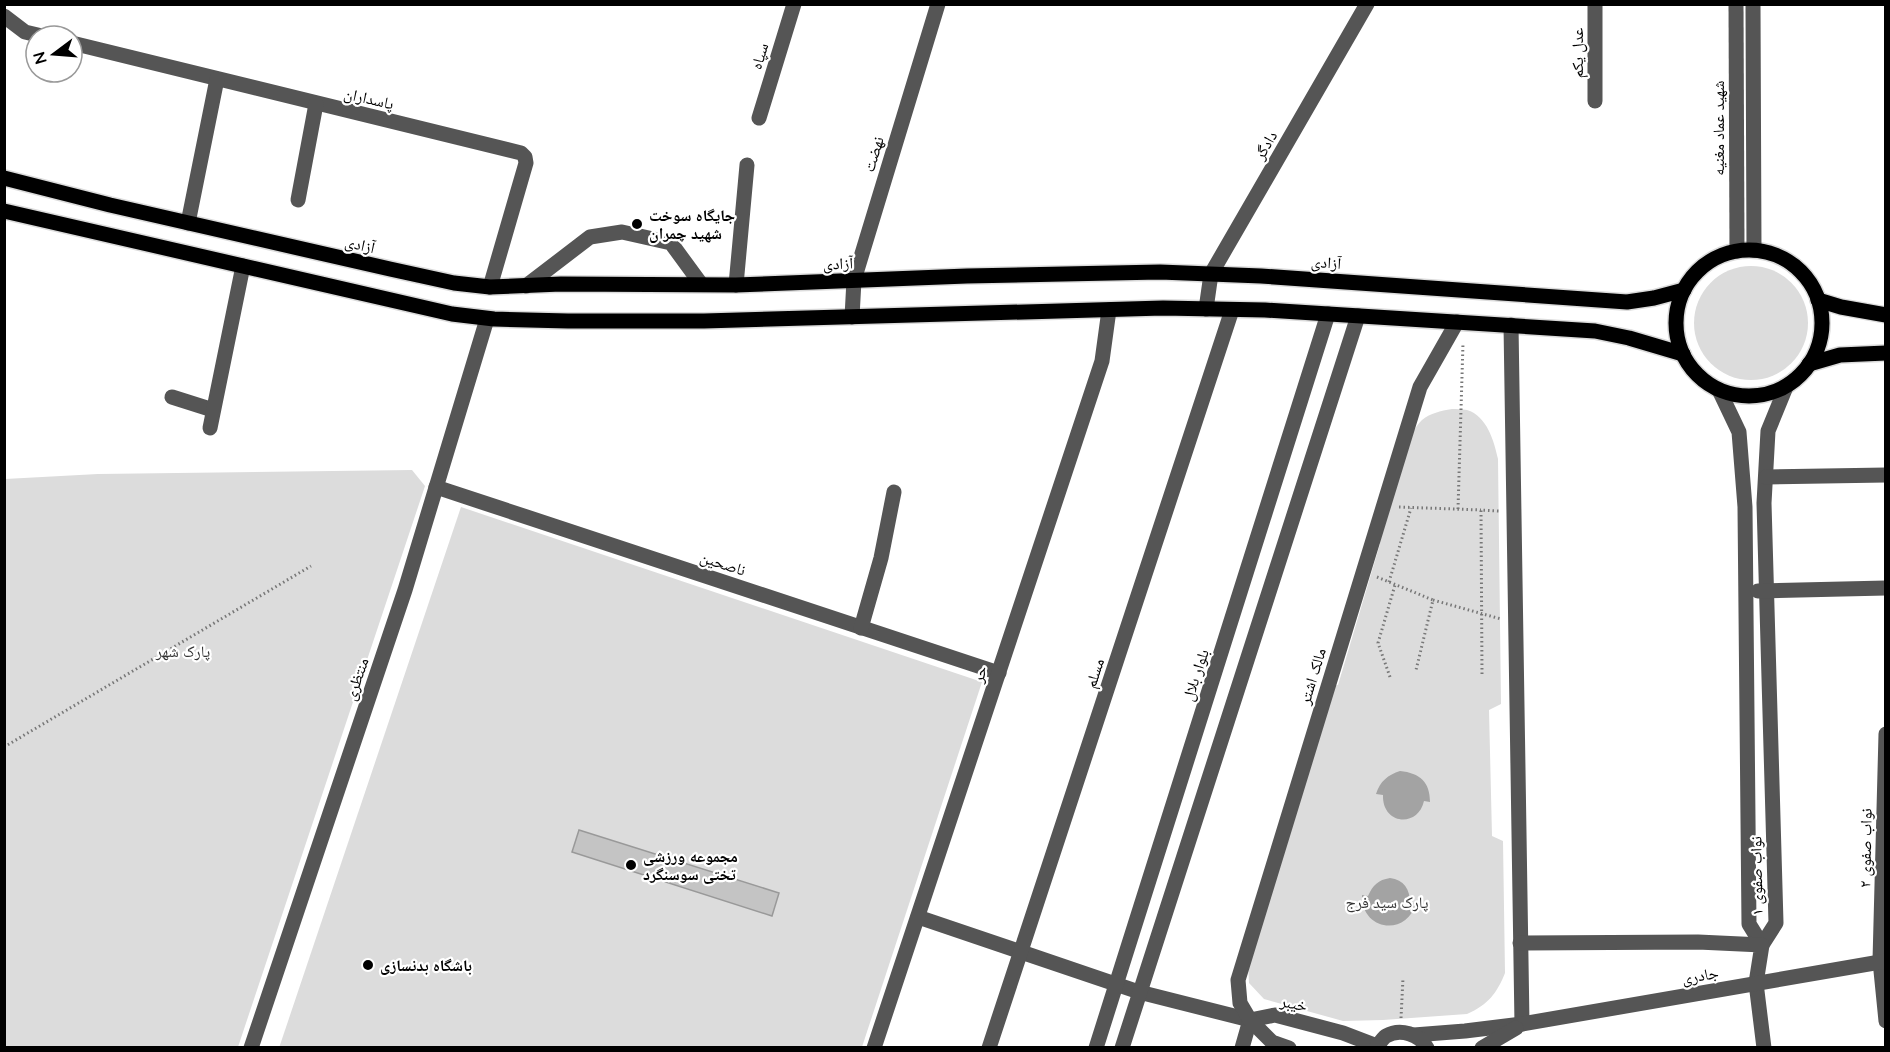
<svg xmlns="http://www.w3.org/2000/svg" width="1890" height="1052" font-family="Mulish,'Noto Naskh Arabic',sans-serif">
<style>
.green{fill:#dcdcdc}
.water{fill:#a3a3a3}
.building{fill:#c4c4c4;stroke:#999;stroke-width:1.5}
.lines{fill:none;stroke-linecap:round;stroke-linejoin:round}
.major-casing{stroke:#dbdbdb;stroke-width:18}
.path{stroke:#777;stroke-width:3;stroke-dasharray:1.5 3;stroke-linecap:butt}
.minor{stroke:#555;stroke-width:15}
.major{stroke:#000;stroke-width:15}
.poi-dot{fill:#000;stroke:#fff;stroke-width:2}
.labels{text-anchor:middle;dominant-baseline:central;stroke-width:4.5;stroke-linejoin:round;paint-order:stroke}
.street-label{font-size:16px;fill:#000;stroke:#fff}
.poi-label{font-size:16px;font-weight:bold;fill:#000;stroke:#fff;text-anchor:start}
.park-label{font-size:16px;fill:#333;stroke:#fff}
</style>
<rect width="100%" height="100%" fill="#fff"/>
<g class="green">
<circle cx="1751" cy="323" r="57"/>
<path d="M1452 409C1456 409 1462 409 1467 410 1487 416 1494 441 1498 459L1501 704 1489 710 1492 836 1503 841 1505 973C1497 993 1488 1005 1467 1014L1383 1020 1343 1021 1264 999 1249 983 1248 963 1331 686 1338 685 1380 544 1375 542C1384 515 1403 437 1422 420 1431 413 1440 411 1452 409Z"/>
<polygon points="412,470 425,486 238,1047 5,1047 5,479 98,474"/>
<polygon points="461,507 982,682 862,1047 279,1048"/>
</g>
<g class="water">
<path d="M1400 771C1420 773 1430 782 1430 802L1424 801C1418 828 1382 825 1383 795L1376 794C1380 781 1388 775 1400 771Z"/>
<path d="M1390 878C1404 880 1410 889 1410 903H1416C1407 937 1361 931 1362 895L1368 896C1373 885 1378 880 1390 878Z"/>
</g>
<polygon class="building" points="579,830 779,893 772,916 572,852"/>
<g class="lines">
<g class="major-casing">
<g id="major">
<polyline points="4,178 110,205 390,269 454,283 490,287 561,284 736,285 967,276 1160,272 1261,276 1627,302 1654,298 1684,290"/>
<polyline points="4,211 452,314 494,319 568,321 704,321 1163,308 1265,310 1595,331 1629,338 1683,354"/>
<circle cx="1749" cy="323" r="73"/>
<polyline points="1818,300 1841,307 1886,315"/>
<polyline points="1809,364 1840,355 1886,353"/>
</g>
</g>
<g class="path">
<polyline points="1399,507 1481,510"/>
<polyline points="1458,509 1463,343"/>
<polyline points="1377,577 1433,600 1416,670"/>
<polyline points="1389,582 1411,508"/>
<polyline points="1433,600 1501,619"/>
<polyline points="1482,674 1481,510 1499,511"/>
<polyline points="1390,677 1378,643 1395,585"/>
<polyline points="4,747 311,566"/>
<polyline points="1401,1018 1403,978"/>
</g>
<g class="minor">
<polyline points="1595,4 1595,101"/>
<polyline points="1736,4 1737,251"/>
<polyline points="1753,4 1754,250"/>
<polyline points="4,16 25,32 42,36"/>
<polyline points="72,43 521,153 525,157 526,163 490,287"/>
<polyline points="759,118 794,4"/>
<polyline points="298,200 316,104"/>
<polyline points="188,223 217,79"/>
<polyline points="736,285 747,165"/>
<polyline points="526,286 590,237 622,232 671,243 701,284"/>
<polyline points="1206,309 1211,274 1367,4"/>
<polyline points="852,317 854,280 938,4"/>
<polyline points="1511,325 1522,1024"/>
<polyline points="1719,390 1739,432 1745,507 1749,924 1762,945 1776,923 1764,503 1768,431 1786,387"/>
<polyline points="172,397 213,410"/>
<polyline points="210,428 243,266"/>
<polyline points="1766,477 1886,475"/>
<polyline points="436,487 999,673"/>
<polyline points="1758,591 1886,588"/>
<polyline points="861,628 881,558 894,492"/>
<polyline points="1886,734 1880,961 1886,1021"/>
<polyline points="918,917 1139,992 1250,1020 1275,1015 1343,1033 1377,1046"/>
<polyline points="1520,943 1698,942 1762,945 1756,983 1764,1048"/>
<polyline points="1414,1035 1465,1031 1522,1024 1886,961"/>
<polyline points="251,1048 405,590 487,319"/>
<polyline points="874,1048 1102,361 1109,310"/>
<polyline points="989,1048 1232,310"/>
<polyline points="1096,1048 1328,314"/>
<polyline points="1122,1048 1358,316"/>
<polyline points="1242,1048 1250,1020"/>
<polyline points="1289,1048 1272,1042 1250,1020 1240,1003 1238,980 1420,387 1457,322"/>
<path d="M1376 1048C1379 1044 1383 1038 1386 1036 1400 1028 1420 1034 1427 1048"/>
<polyline points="1482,1048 1516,1028"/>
</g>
<use href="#major" class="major"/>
</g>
<g class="poi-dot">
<circle cx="637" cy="224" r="6"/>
<circle cx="631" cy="865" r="6"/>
<circle cx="368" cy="965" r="6"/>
</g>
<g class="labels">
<g class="street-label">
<text transform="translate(1577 53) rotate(-90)">عدل یکم</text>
<text transform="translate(759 56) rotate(-73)">سپاه</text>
<text transform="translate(369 98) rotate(13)">پاسداران</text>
<text transform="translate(1718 128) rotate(-90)">شهید عماد مغنیه</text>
<text transform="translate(1265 145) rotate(-60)">دادگر</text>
<text transform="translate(873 154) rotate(-73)">نهضت</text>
<text transform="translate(360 244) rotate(13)">آزادی</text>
<text transform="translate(1326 262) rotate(4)">آزادی</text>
<text transform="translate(838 263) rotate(-2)">آزادی</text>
<text transform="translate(723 563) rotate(18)">ناصحین</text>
<text transform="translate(1094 673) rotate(-72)">مسلم</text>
<text transform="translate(979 674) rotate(-72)">حر</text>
<text transform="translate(1195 675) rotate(-72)">بلوار بلال</text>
<text transform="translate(1312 676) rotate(-73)">مالک اشتر</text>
<text transform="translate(356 679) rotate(-71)">منتظری</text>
<text transform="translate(1865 848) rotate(-89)">نواب صفوی ۲</text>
<text transform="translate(1756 876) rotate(-91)">نواب صفوی ۱</text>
<text transform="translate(1700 975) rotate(-10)">جادری</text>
<text transform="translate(1294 1003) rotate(12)">خیبر</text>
</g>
<g class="poi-label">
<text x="649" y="215">جایگاه سوخت<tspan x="649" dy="18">شهید چمران</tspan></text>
<text x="643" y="856">مجموعه ورزشی<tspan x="643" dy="18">تختی سوسنگرد</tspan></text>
<text x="380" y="965">باشگاه بدنسازی</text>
</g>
<g class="park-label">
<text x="183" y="651">پارک شهر</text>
<text x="1387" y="902">پارک سید فرج</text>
</g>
</g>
<rect width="1890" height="1052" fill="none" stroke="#000000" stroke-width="12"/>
<g transform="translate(54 54) rotate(254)"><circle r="28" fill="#ffffff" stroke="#999999" stroke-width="1.5"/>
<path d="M0-4.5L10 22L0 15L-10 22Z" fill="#000000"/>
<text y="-9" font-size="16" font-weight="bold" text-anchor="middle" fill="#000000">N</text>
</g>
</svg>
